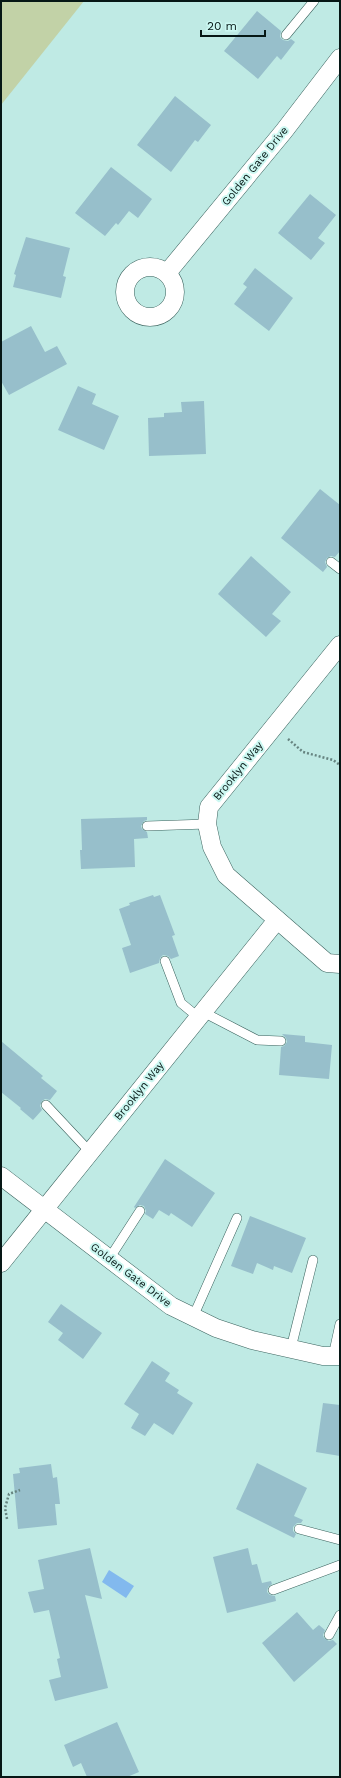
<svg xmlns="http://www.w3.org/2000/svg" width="341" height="1778" font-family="'Work Sans',sans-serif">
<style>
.green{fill:#c2d2a7}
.water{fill:#82b9ee}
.building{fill:#97bfcb}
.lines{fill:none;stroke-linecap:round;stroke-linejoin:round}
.lane-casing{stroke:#3b635e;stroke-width:10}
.street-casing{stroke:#3b635e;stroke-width:19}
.path{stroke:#668480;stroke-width:2.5;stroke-dasharray:2 2;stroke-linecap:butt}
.lane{stroke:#fff;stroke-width:9}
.street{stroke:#fff;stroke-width:18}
.labels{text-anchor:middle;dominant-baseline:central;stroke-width:4;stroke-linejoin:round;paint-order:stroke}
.street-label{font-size:11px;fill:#061715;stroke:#ccf8f2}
</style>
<rect width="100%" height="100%" fill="#bfeae4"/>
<polygon class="green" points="1,1 84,1 1,105"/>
<polygon class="water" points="109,1570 134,1586 126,1598 102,1582"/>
<g class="building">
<polygon points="257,11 281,31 280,37 283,40 288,41 291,39 295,42 281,60 277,56 258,79 224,51"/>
<polygon points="175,96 211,125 198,142 195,140 171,172 137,145"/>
<polygon points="111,167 152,199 138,218 129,211 118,225 116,223 105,236 75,213"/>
<polygon points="310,194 336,215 318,238 325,243 311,260 278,233"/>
<polygon points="26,237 70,248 63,276 66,277 61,298 13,287 16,275 14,274"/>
<polygon points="255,268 293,298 269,331 234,304 247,287 243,284"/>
<polygon points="31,326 45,352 57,346 67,364 9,395 1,381 1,342"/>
<polygon points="78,386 96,394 92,404 119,416 104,450 58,430"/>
<polygon points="204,401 206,454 149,456 148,418 164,417 164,413 182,412 181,402"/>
<polygon points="320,489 340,505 340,551 335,557 331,556 327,558 325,562 327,567 323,572 281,538"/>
<polygon points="251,556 291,592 272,614 281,621 266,637 218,594"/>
<polygon points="147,817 147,820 144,821 141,826 142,829 147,832 148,838 134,839 135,867 81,869 80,850 82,850 81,819"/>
<polygon points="153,895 154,897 160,895 175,935 172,936 179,956 171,959 168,956 163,955 160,958 159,963 130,973 122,948 131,945 119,909 130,905 129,903"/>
<polygon points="282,1034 305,1036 305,1042 332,1045 329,1079 279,1075 281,1047 284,1046 287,1042 286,1038"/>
<polygon points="1,1041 43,1076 41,1078 57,1091 50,1100 45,1099 42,1101 40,1106 42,1110 33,1120 20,1109 21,1108 1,1092"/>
<polygon points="165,1159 215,1193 192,1227 171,1213 169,1216 159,1210 153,1219 145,1214 146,1211 144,1206 140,1205 135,1208 134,1207"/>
<polygon points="250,1216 306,1238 292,1273 274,1266 273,1270 257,1263 253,1274 231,1266"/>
<polygon points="61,1304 102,1333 83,1359 58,1340 63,1333 48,1322"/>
<polygon points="152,1361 170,1373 165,1381 179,1390 177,1393 193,1403 173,1435 154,1423 145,1436 131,1428 139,1414 124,1404"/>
<polygon points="323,1403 340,1405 340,1456 316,1452"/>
<polygon points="257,1463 307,1488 294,1516 303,1520 301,1523 297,1523 293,1527 293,1531 296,1534 294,1538 236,1509"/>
<polygon points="51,1464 53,1478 57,1477 60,1504 55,1504 57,1525 18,1529 13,1474 20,1473 19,1468"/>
<polygon points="90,1548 102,1599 85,1595 108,1688 55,1701 49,1680 61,1677 57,1659 60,1658 49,1610 34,1613 28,1592 44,1589 38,1560"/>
<polygon points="248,1548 252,1565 257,1564 262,1583 271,1581 272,1584 268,1587 267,1592 270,1595 275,1596 276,1601 227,1613 213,1557"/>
<polygon points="297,1612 313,1630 319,1625 325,1630 323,1635 324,1638 329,1641 333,1640 337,1644 294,1682 262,1643"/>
<polygon points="117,1722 139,1772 127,1777 87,1777 81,1763 73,1767 64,1745"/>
</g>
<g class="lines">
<g class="lane-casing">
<g id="lane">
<polyline points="286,35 314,1"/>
<polyline points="331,562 340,569"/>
<polyline points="147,826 207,824"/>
<polyline points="165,961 181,1003 198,1017"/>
<polyline points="203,1012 257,1040 281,1041"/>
<polyline points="46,1105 90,1152"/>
<polyline points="109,1259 140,1211"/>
<polyline points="193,1317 237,1218"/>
<polyline points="291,1348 313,1260"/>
<polyline points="333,1356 340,1324"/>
<polyline points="299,1529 340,1540"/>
<polyline points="273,1590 340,1565"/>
<polyline points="329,1635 340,1615"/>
</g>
</g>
<g class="street-casing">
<g id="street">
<circle cx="150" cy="292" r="25"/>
<polyline points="167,273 284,131 340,58"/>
<polyline points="340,645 209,807 207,824 212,847 226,875 327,963 340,964"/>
<polyline points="1,1176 171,1306 216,1328 252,1340 323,1356 340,1356"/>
<polyline points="1,1263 277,920"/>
</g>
</g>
<g class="path">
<polyline points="288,739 303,752 333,760 340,765"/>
<polyline points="7,1519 5,1508 9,1494 20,1490"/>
</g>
<use href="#lane" class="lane"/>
<use href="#street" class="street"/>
</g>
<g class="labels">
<g class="street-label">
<text transform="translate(255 166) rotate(-51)">Golden Gate Drive</text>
<text transform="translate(238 771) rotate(-51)">Brooklyn Way</text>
<text transform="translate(139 1091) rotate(-51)">Brooklyn Way</text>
<text transform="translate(131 1275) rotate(37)">Golden Gate Drive</text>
</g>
</g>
<rect width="341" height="1778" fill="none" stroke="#061715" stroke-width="4"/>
<path d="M201 30v6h64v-6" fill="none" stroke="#061715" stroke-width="2"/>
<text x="207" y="30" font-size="12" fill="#061715" stroke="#ccf8f2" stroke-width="3" paint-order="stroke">20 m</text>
</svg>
